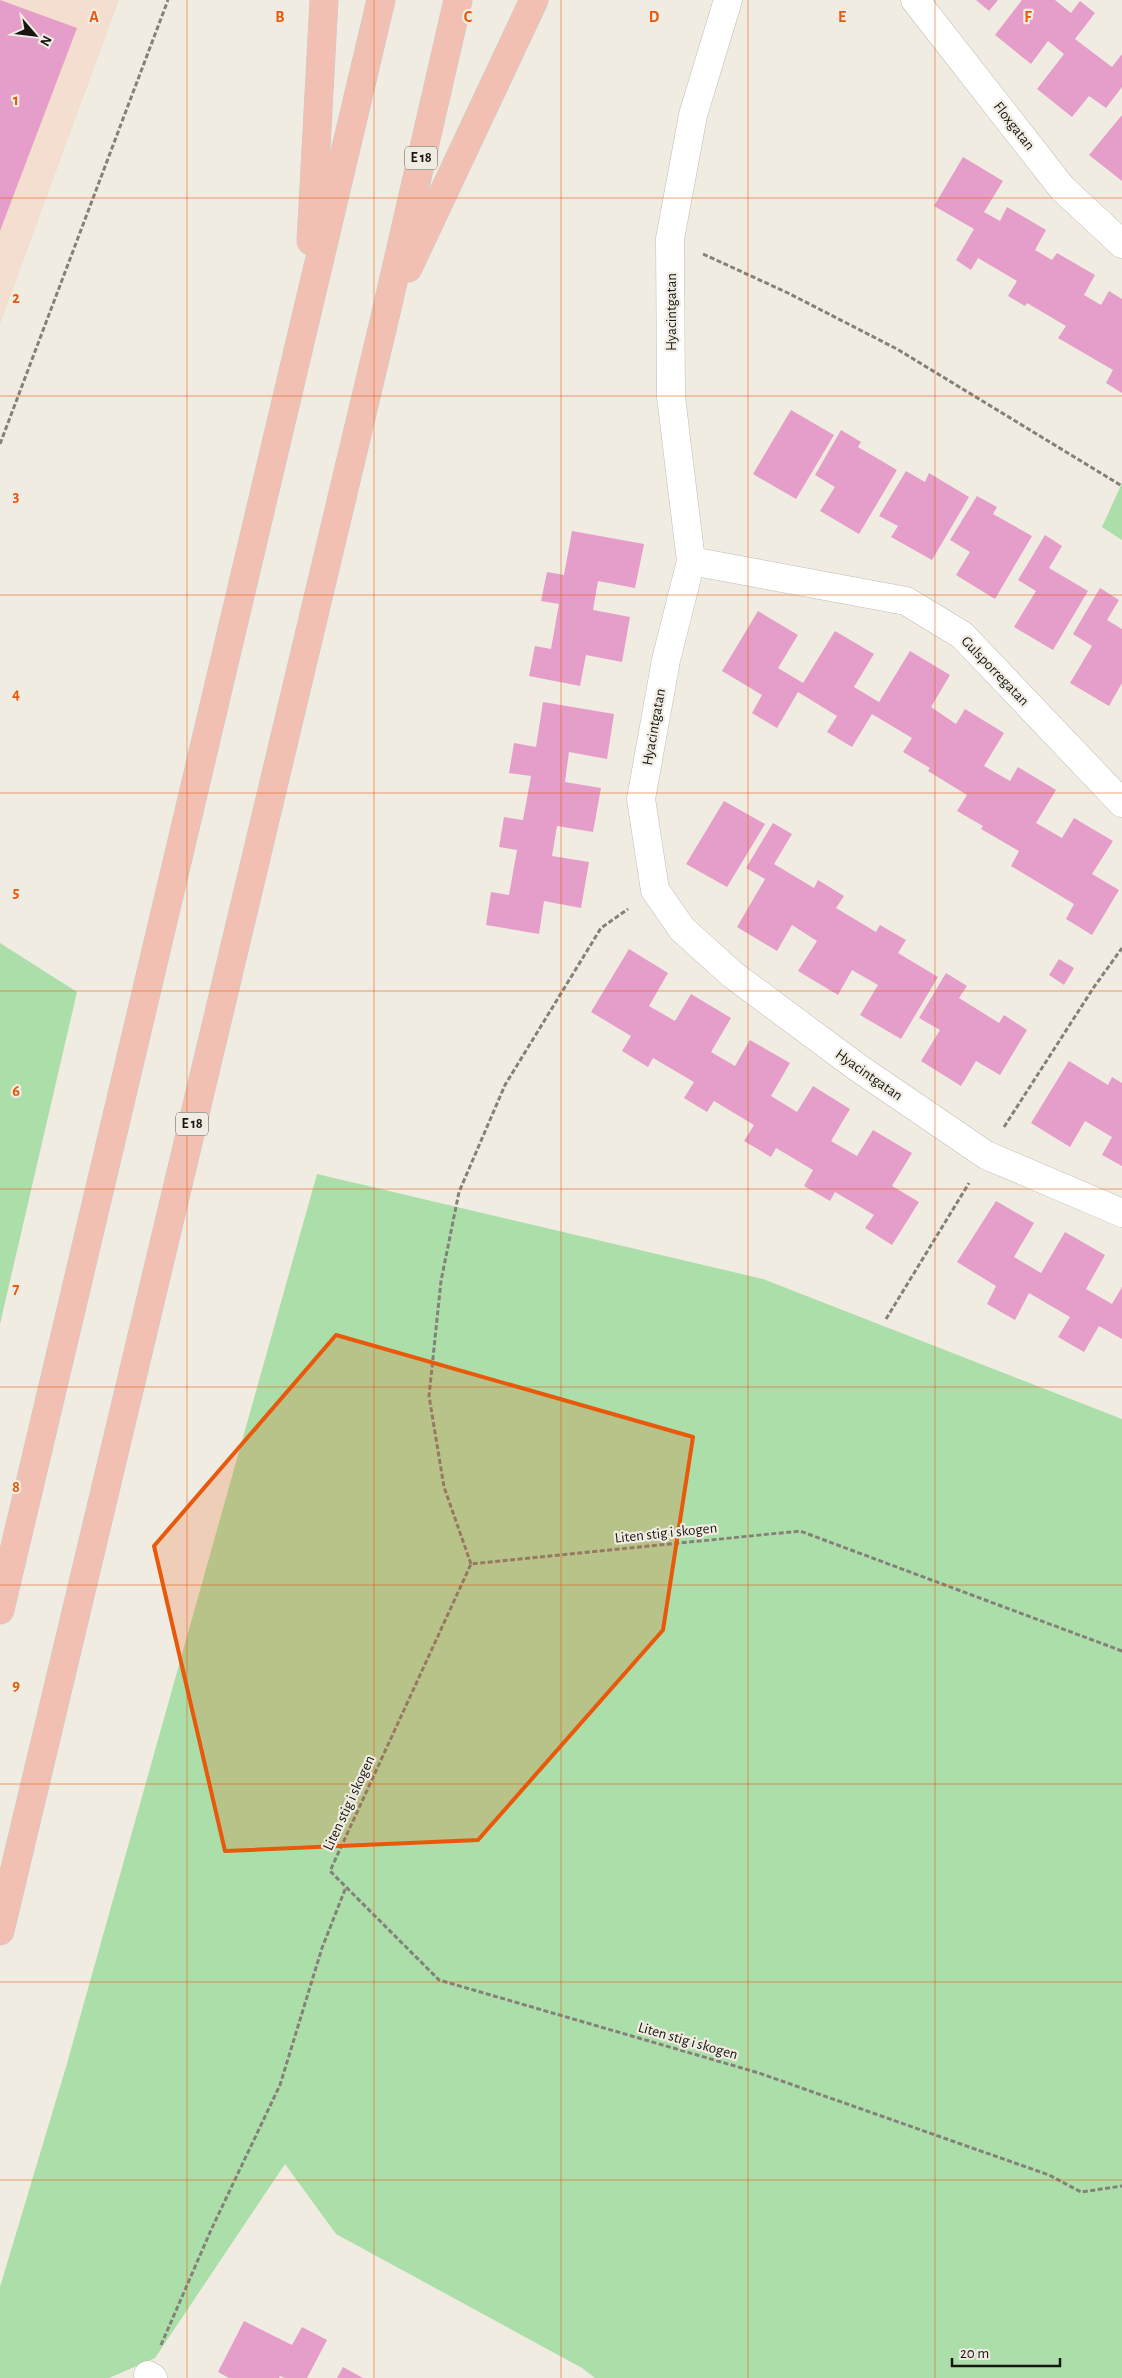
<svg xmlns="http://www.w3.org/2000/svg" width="1122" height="2378" font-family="'Alegreya Sans',sans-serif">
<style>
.commercial{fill:#f3ded0}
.green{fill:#acdea9}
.building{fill:#e59ec9}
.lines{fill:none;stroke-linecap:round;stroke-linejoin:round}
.street-casing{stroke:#c1bdb3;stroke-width:29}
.highway-casing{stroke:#cccccb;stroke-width:29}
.path{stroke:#84817a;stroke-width:3;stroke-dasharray:5 2.5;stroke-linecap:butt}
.street{stroke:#fff;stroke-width:28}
.highway{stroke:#f1c0b3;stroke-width:28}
.marked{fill:#e8590c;fill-opacity:0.2;stroke:#e8590c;stroke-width:4;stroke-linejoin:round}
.grid{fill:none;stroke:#e8590c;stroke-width:1;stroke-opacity:0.55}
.labels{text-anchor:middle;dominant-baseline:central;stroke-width:4.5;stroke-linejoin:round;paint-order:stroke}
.shield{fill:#f0ece2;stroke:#595650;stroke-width:1}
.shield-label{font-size:14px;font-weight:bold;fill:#181612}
.street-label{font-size:15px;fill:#181612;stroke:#f0ece2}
.grid-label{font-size:16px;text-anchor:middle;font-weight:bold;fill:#e8590c;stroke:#f0ece2;stroke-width:4.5;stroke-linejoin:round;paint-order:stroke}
</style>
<rect width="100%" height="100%" fill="#f0ece2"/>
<polygon class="commercial" points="0,0 119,0 0,324"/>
<g class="green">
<polygon points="1122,483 1122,540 1102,527"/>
<polygon points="0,943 77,992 0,1324"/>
<polygon points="317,1174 763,1279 1122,1419 1122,2378 595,2378 582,2368 336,2234 285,2164 155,2358 109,2378 0,2378 0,2287 66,2067"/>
</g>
<g class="building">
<polygon points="0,0 77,28 0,231"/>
<polygon points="976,0 998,0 989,11"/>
<polygon points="1022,0 1055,0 1071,13 1080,1 1095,13 1075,39 1112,67 1122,54 1122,87 1106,108 1089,96 1072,117 1037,89 1064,54 1048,41 1031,64 995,35"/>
<polygon points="1122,115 1122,181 1089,155"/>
<polygon points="963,157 1003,181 984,212 1000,221 1007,207 1046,230 1035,250 1052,260 1057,253 1095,275 1084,295 1101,305 1109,291 1122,299 1122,393 1106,383 1113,370 1058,338 1066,326 1027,303 1025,306 1008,296 1017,281 978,258 971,270 956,260 974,229 934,206"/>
<polygon points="791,410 834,435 796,499 753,474"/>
<polygon points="841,430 861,442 858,447 897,470 859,534 820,511 835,487 815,475"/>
<polygon points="906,471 925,482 929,473 969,497 932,560 891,537 898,526 879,516"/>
<polygon points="977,496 997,507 993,514 1032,536 995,599 956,575 970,552 950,540"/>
<polygon points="572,531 644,544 635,588 598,581 593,610 630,617 622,662 586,655 580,686 529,676 535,646 551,649 559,604 541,601 547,572 564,575"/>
<polygon points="1045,535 1062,546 1049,568 1088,591 1053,650 1014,627 1036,591 1018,580"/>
<polygon points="1100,588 1119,600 1107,620 1122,629 1122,683 1109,706 1070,683 1092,646 1073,634"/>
<polygon points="758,611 798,635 778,668 803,683 835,631 874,654 854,687 879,702 910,651 950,675 931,707 956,724 965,709 1004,733 984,766 1010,781 1018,767 1056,790 1036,823 1062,838 1074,818 1113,841 1092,874 1119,890 1092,935 1066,919 1074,904 1011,866 1019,851 981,829 983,826 957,811 967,795 928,771 930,768 903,752 912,738 872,714 852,747 827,732 837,716 798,692 777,728 752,713 762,695 722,671"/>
<polygon points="543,702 614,714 607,759 569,752 565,782 601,788 593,832 557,826 552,856 589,862 581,908 544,901 539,934 486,925 491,892 509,895 517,850 499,847 504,817 523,820 531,776 509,773 514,743 536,747"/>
<polygon points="724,801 765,824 727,887 686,864"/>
<polygon points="773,823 792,834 774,864 814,888 818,880 844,896 836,908 876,932 880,925 906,940 898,953 938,977 901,1039 860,1015 878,985 852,970 838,995 798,971 817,941 792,925 777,951 737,927 765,879 746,868"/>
<polygon points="629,949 668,973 649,1006 675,1021 691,994 731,1018 711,1052 735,1066 750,1040 790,1063 771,1096 797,1112 813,1086 850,1109 831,1141 857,1156 873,1130 912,1153 892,1186 919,1202 892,1245 865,1228 874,1215 835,1192 830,1201 804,1186 813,1170 776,1148 771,1157 744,1141 754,1125 714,1101 707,1112 684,1098 694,1082 653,1058 648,1067 622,1051 631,1036 591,1012"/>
<polygon points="1059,959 1074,968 1064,985 1049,975"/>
<polygon points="946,973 967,986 959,998 999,1023 1004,1015 1027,1030 1000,1075 976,1061 961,1086 921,1061 940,1030 919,1018"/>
<polygon points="1069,1061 1108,1085 1112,1077 1122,1083 1122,1166 1102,1155 1112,1137 1085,1121 1070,1147 1031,1123"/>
<polygon points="996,1201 1034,1223 1014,1257 1041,1273 1065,1232 1105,1255 1086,1289 1112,1304 1122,1287 1122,1339 1099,1326 1084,1352 1058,1337 1070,1317 1029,1293 1015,1320 987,1304 996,1286 957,1262"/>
<polygon points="244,2321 292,2345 302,2327 327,2340 307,2378 285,2378 280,2376 279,2378 229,2378 218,2372"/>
<polygon points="343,2367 363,2378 337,2378"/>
</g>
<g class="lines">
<g class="street-casing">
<g id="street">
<polyline points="728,0 693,115 670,239 671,397 691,561 666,660 641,799 655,890 682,929 733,975 857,1067 986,1155 1122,1213"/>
<polyline points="915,0 1062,188 1122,244"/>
<polyline points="691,561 906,601 962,635 1122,803"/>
<polyline points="148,2375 153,2378"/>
</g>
</g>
<g class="highway-casing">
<g id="highway">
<polyline points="311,241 324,0"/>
<polyline points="408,268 534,0"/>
<polyline points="0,1610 381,0"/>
<polyline points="0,1931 385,317 458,0"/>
</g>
</g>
<g class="path">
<polyline points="703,254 788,293 897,349 1122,486"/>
<polyline points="0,444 168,0"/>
<polyline points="1004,1127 1094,987 1122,948"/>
<polyline points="886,1319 969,1183"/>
<polyline points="471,1564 444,1487 429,1396 441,1281 459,1192 505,1085 601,928 628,909"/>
<polyline points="1122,1651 800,1531 471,1564 330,1871 439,1980 759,2073 1049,2175 1081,2192 1122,2186"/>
<polyline points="161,2345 211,2230 280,2085 322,1948 346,1887"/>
</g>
<use href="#street" class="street"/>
<use href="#highway" class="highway"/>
</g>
<path class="marked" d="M336 1335 693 1437 663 1630 478 1840 225 1851 154 1546Z"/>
<path class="grid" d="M187 0V2378M374 0V2378M561 0V2378M748 0V2378M935 0V2378M0 198H1122M0 396H1122M0 595H1122M0 793H1122M0 991H1122M0 1189H1122M0 1387H1122M0 1585H1122M0 1784H1122M0 1982H1122M0 2180H1122"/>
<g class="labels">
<g class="shield">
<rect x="405" y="146.5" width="32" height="23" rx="4"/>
<rect x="176" y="1112.5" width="32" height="23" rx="4"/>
</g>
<g class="shield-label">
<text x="421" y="158">E 18</text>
<text x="192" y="1124">E 18</text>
</g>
<g class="street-label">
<text transform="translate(1014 126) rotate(52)">Floxgatan</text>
<text transform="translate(671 312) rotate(-90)">Hyacintgatan</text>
<text transform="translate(995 671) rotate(46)">Gulsporregatan</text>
<text transform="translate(654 727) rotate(-80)">Hyacintgatan</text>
<text transform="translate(869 1075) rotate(35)">Hyacintgatan</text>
<text transform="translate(666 1533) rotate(-6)">Liten stig i skogen</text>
<text transform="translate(349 1803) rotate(-65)">Liten stig i skogen</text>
<text transform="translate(688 2041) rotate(16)">Liten stig i skogen</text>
</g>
</g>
<g class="grid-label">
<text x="94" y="22">A</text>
<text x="280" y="22">B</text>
<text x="468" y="22">C</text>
<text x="654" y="22">D</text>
<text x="842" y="22">E</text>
<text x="1028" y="22">F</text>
<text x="16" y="105">1</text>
<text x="16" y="303">2</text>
<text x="16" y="501">3</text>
<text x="16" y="699">4</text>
<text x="16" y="897">5</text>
<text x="16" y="1096">6</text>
<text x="16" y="1294">7</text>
<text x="16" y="1492">8</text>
<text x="16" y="1690">9</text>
</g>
<g transform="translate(35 35) rotate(118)" stroke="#f0ece2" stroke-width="4" paint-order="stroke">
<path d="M0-4L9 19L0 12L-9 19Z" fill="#181612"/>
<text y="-8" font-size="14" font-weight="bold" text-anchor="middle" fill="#181612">N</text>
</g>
<path d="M952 2358v8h108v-8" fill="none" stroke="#181612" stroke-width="2.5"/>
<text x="960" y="2358" font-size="15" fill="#181612" stroke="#f0ece2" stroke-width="4" paint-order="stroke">20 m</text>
</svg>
